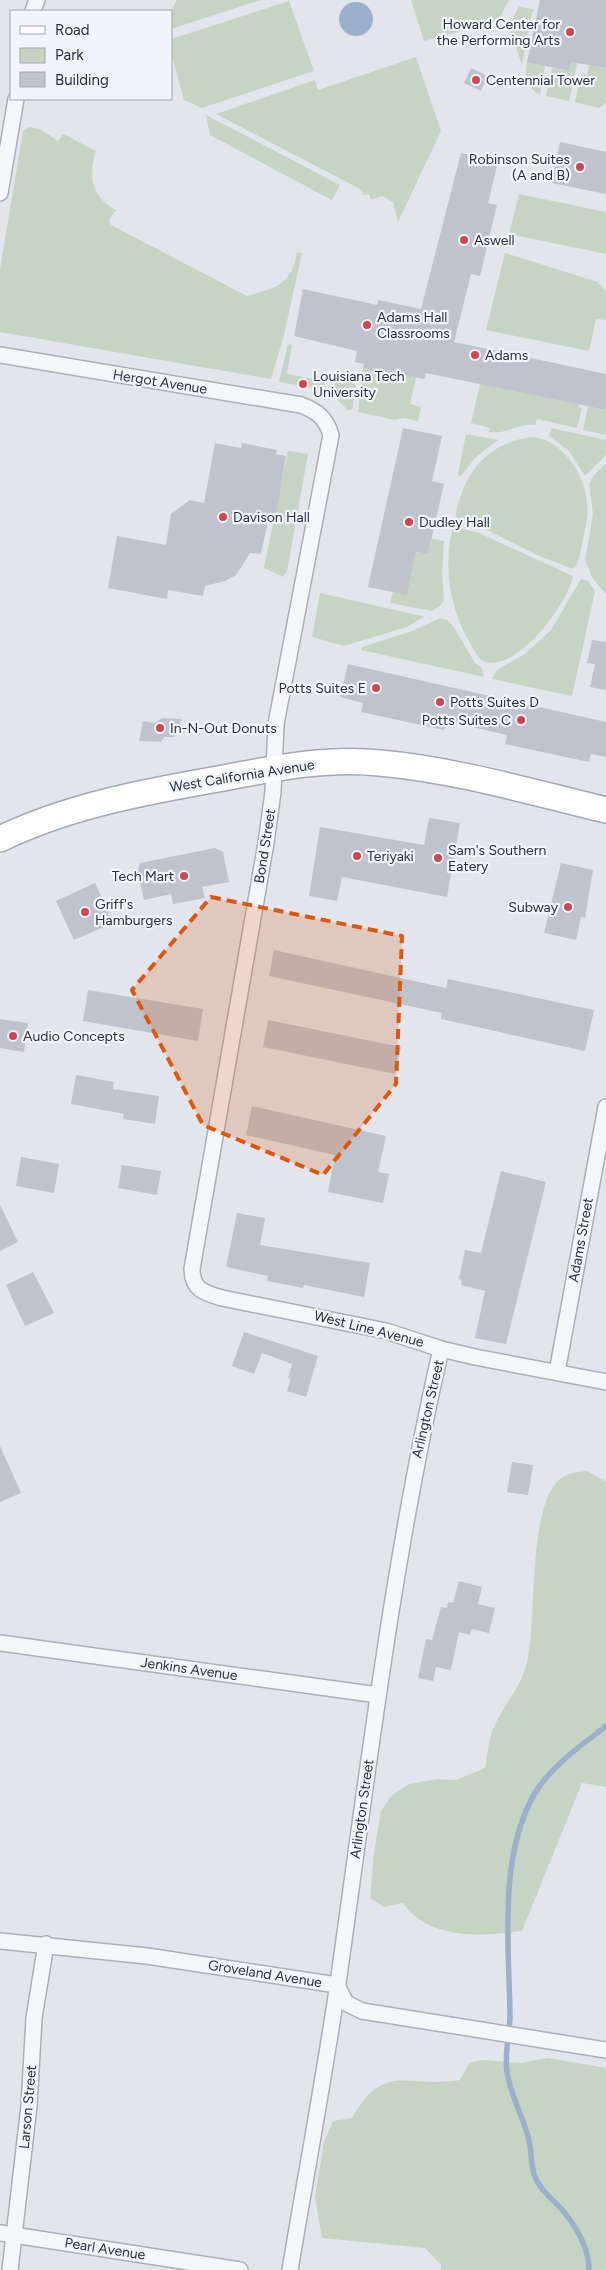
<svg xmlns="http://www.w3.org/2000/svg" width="606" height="2270" font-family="Figtree,sans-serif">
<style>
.green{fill:#c6d5c3}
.water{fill:#9cb0cb}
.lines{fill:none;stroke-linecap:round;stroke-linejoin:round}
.stream{stroke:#9cb0cb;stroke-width:5.5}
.building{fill:#bfc3cd}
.minor-casing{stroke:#aaafb9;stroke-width:18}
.primary-casing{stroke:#a1a8b7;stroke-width:28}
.minor{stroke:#f5f6f9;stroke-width:15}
.primary{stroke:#fff;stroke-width:25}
.marked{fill:#de570f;fill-opacity:0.2;stroke:#de570f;stroke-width:4;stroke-dasharray:10 6;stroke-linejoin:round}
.poi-dot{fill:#d14551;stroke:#f1f4f8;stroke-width:2}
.labels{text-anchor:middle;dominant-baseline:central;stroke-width:4.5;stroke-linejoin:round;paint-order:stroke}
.poi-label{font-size:14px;fill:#293143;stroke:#f1f4f8;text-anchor:start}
.street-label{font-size:14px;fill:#293143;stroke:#f1f4f8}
</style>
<rect width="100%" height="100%" fill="#e2e5eb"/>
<g class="green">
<polygon points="177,0 261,0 171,29 171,11"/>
<polygon points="411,0 509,0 498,21 424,41"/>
<polygon points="289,1 314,71 202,108 184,100 171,53 171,39"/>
<polygon points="519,6 535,10 532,13 522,65 509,26"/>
<polygon points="574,49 580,50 569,101 546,96 552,68 569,71"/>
<polygon points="416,57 441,131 398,222 393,202 382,196 371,200 369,194 363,195 362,190 216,114 315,80 318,90"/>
<path d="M527 62 545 66 540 95C526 87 524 76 527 62Z"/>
<polygon points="589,65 606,68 606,103 599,108 575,102 581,74 587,75"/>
<polygon points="206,115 340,185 332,200 210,135"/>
<path d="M30 127 40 129 58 141 63 134 96 151C88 175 91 197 116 210L109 220 111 225 247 296C275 288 292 285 297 252L302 253 284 335 271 379 0 332V269L23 131Z"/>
<polygon points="519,194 606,212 606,254 509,234"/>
<polygon points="505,253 598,282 606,291 606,320 596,319 589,351 486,330"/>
<polygon points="288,344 292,345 287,374 314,379 315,375 326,378 323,392 310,387 279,382"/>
<polygon points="363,368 416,377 410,404 421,407 418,421 403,418 395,420 358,412"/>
<polygon points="339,370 349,372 347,381 355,382 356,386 352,410 348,410 332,395"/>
<path d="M480 384 579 404V407L582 408 577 428 537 419 535 425C519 423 504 435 489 432L490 428 471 423Z"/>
<polygon points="588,406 606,410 606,435 583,430"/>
<polygon points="551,428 606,440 606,455 585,476 569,451 549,436"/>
<polygon points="466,434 498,440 476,457 460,477 458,474"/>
<path d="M532 437C562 439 584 474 587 501 589 516 585 529 582 544 580 552 580 563 573 569L537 555 483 528 456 519C455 511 459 501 462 493 473 461 498 441 532 437Z"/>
<polygon points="288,451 308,454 287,571 283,577 264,568"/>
<polygon points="606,463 606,594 593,579 585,560 593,515 589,484 594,475"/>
<path d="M453 526 479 533 573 576C569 603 511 681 480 659 452 619 441 574 453 526Z"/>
<polygon points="432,539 444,541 442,574 444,600 440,606 432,611 390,603 393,592 407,594 416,552 428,554"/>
<polygon points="581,579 588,581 595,591 572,696 492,679 497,670 525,654 551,630"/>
<polygon points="320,593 422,616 424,617 407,627 344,646 312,637"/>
<polygon points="440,618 447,620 453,626 475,663 482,668 484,677 361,650 362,647 412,631"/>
<path d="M587 1471 606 1482V1787L582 1783 522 1931C482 1936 430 1941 403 1903L384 1907 370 1898 374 1852 381 1811 391 1796 409 1784 437 1779 456 1780 485 1768C487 1757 488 1745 491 1734 500 1709 521 1689 527 1662 537 1618 528 1516 556 1483 565 1473 575 1472 587 1471Z"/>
<path d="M548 2058 606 2068V2270H441V2265L425 2248 322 2238 315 2197 324 2142 333 2121 352 2118C385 2060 407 2089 460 2080L469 2063 483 2060 521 2063Z"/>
</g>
<circle class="water" cx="356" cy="19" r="17"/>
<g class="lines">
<path class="stream" d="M589 2270C589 2249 577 2228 564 2212 554 2200 539 2190 534 2174 530 2161 532 2146 527 2133 521 2113 510 2093 507 2072 504 2053 510 2034 510 2015 509 1944 498 1857 535 1793 552 1765 581 1746 606 1726"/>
</g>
<g class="building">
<polygon points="540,0 606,0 606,68 571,62 569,71 527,62"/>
<polygon points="471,68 488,76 481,91 464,83"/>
<polygon points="560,142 606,152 606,194 552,183"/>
<polygon points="461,153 498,162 488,203 497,205 480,276 471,274 454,342 606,374 606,410 426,373 425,379 363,368 364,364 355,362 357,351 294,336 303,289 377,305 378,300 421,309"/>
<polygon points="403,428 442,436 432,481 444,484 428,554 416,552 407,595 368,587"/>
<polygon points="215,443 241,448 242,443 277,450 276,454 286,456 275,522 268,521 261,554 250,553 236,575 225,581 205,586 203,596 168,590 167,599 108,588 117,536 166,545 171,514 190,500 204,503"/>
<polygon points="592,640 606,642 606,690 590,687 595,664 587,663"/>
<polygon points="348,664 606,722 606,757 591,754 589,762 505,744 507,735 446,721 444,730 361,712 363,703 340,697"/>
<polygon points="162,718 181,719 179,731 174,737 164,737 161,742 139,741 143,721 155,723"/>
<polygon points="429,818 460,823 447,897 342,877 337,901 309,896 320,827 424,845"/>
<polygon points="215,848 223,852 229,882 202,887 205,898 173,904 171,894 144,900 138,871 140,863"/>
<polygon points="561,863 593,870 585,918 581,917 576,940 544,933"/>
<polygon points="95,883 113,923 74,940 56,901"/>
<polygon points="274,950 446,988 448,979 594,1010 585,1051 441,1019 442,1013 269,976"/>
<polygon points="88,990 203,1009 198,1041 83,1021"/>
<polygon points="0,1019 28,1023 24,1052 0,1048"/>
<polygon points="268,1020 401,1047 395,1074 263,1047"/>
<polygon points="76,1075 114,1082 113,1089 159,1096 155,1124 123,1119 124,1114 71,1104"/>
<polygon points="252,1106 386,1136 378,1172 389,1174 383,1203 328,1192 335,1155 246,1135"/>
<polygon points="21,1157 59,1164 54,1193 16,1186"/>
<polygon points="122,1165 161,1171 157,1195 118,1188"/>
<polygon points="501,1171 546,1182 506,1344 475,1338 485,1291 461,1285 462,1280 459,1279 465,1250 481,1253"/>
<polygon points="0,1205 18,1242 0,1251"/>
<polygon points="237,1213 265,1218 260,1245 370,1263 364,1297 304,1285 303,1288 267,1281 268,1276 226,1267"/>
<polygon points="33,1272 54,1313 25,1326 6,1285"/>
<polygon points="244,1332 318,1356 306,1397 287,1391 291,1379 288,1378 292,1364 262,1353 254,1374 232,1366"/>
<polygon points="0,1446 21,1493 0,1502"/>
<polygon points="512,1462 533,1465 528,1495 507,1492"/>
<polygon points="459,1581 482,1587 478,1604 495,1608 489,1633 471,1629 470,1635 459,1632 451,1670 436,1667 433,1681 418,1678 426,1639 432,1640 441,1607 447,1608 448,1602 453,1603"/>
</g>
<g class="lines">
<g class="minor-casing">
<g id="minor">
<polyline points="33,11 37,0"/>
<polyline points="0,193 16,99"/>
<path d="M0 355 301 405C317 411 326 418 331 435L276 724 273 792 266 843 192 1269C192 1290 205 1293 222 1298L386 1331 441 1349 475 1357 606 1382"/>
<polyline points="557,1372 606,1107"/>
<polyline points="0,1643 378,1695"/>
<polyline points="0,1941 147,1956 337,1985 346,2003 362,2011 606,2050"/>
<polyline points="0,2233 240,2270"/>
<polyline points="10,2270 29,2106 34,2018 46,1944"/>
<path d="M290 2270C306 2174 324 2079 338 1983 368 1771 393 1558 441 1349"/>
</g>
</g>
<g class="primary-casing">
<path id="primary" d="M0 839C68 806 144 792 218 779 271 769 326 757 380 763 457 770 531 792 606 810"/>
</g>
<use href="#minor" class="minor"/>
<use href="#primary" class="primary"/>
</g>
<path class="marked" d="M211 897 402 936 396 1084 323 1175 203 1125 132 990Z"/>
<g class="poi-dot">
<circle cx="570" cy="32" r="5"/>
<circle cx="476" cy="80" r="5"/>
<circle cx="580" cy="167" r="5"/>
<circle cx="464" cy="240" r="5"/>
<circle cx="367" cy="325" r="5"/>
<circle cx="475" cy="355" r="5"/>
<circle cx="303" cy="384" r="5"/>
<circle cx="223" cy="517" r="5"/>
<circle cx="409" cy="522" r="5"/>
<circle cx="376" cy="688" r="5"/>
<circle cx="440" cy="702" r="5"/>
<circle cx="521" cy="720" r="5"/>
<circle cx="160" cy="728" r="5"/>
<circle cx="357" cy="856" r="5"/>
<circle cx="438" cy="858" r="5"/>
<circle cx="184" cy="876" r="5"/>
<circle cx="568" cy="907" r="5"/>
<circle cx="85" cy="912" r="5"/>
<circle cx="13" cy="1036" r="5"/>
</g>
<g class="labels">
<g class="poi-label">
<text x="560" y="24" text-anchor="end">Howard Center for<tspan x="560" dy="16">the Performing Arts</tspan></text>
<text x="486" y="80">Centennial Tower</text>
<text x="570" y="159" text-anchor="end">Robinson Suites<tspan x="570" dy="16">(A and B)</tspan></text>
<text x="474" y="240">Aswell</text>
<text x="377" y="317">Adams Hall<tspan x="377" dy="16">Classrooms</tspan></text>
<text x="485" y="355">Adams</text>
<text x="313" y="376">Louisiana Tech<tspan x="313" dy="16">University</tspan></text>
<text x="233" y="517">Davison Hall</text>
<text x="419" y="522">Dudley Hall</text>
<text x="366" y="688" text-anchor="end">Potts Suites E</text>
<text x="450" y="702">Potts Suites D</text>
<text x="511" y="720" text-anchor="end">Potts Suites C</text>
<text x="170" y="728">In-N-Out Donuts</text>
<text x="448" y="850">Sam's Southern<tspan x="448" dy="16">Eatery</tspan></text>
<text x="367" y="856">Teriyaki</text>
<text x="174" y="876" text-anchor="end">Tech Mart</text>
<text x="95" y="904">Griff's<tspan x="95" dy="16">Hamburgers</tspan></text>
<text x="558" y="907" text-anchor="end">Subway</text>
<text x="23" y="1036">Audio Concepts</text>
</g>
<g class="street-label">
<text transform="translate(160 382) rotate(9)">Hergot Avenue</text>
<text transform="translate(242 776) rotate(-9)">West California Avenue</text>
<text transform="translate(265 846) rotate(-81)">Bond Street</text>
<text transform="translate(581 1240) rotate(-80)">Adams Street</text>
<text transform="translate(369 1329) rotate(14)">West Line Avenue</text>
<text transform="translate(428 1409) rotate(-77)">Arlington Street</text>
<text transform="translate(189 1669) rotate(8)">Jenkins Avenue</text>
<text transform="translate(362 1809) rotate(-82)">Arlington Street</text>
<text transform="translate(265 1974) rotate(9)">Groveland Avenue</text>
<text transform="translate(28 2107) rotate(-85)">Larson Street</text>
<text transform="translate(105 2249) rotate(9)">Pearl Avenue</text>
</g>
</g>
<rect x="10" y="10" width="162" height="90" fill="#f1f4f8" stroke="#a1a6b0"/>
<rect x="20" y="26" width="25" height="8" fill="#ffffff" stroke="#a1a6b0"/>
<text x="55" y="35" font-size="15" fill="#293143">Road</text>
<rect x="20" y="48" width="25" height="15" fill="#c6d5c3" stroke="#a1a6b0"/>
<text x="55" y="60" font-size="15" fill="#293143">Park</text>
<rect x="20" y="72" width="25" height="15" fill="#bfc3cd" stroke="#a1a6b0"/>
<text x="55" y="85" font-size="15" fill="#293143">Building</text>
</svg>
